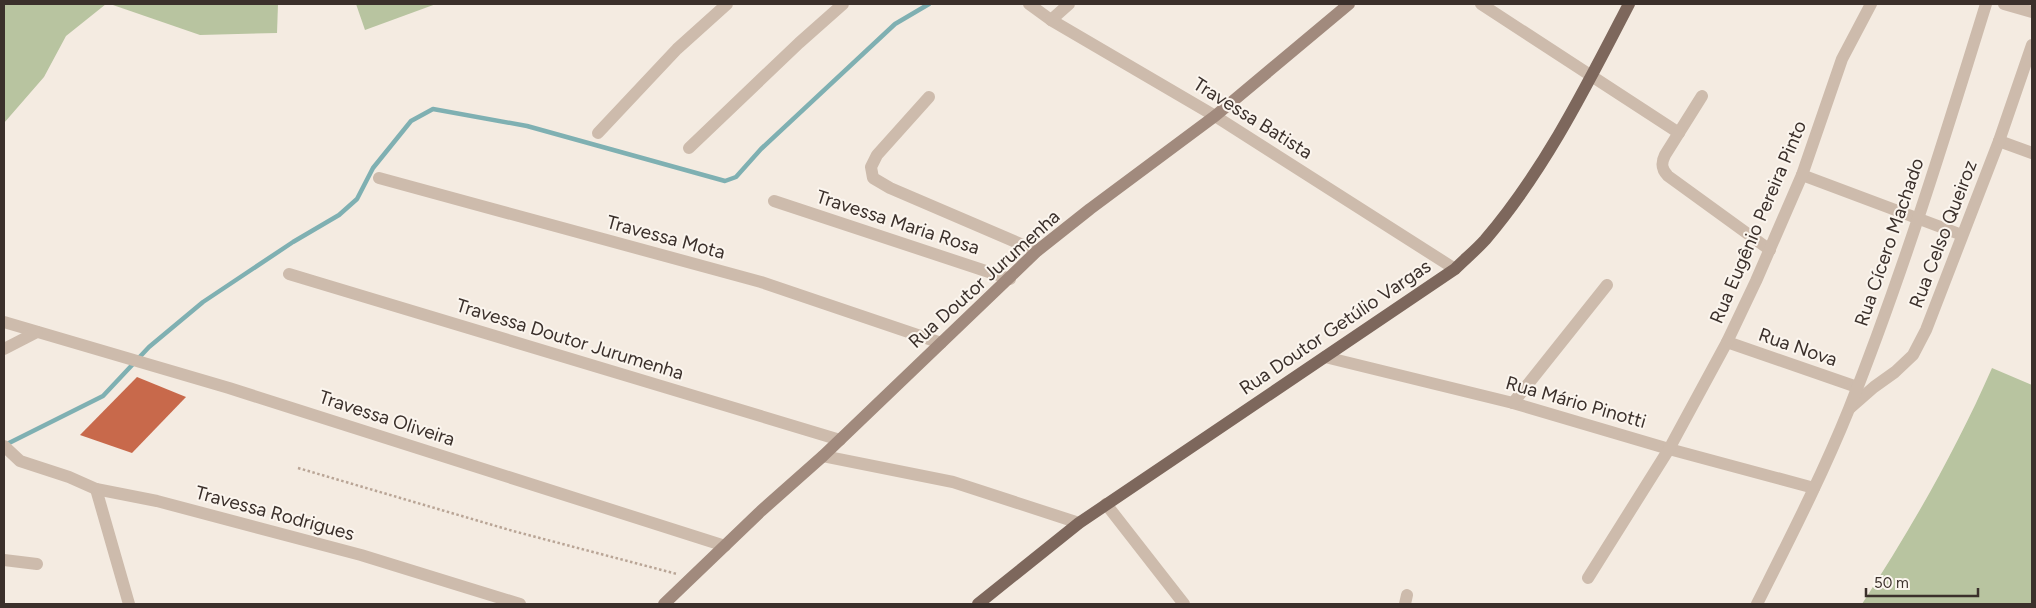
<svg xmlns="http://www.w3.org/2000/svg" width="2036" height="608" font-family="Figtree,sans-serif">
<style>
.green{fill:#b8c4a0}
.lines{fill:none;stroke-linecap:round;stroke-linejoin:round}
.stream{stroke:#7fb0b2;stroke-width:4.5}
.building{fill:#c8694b}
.path{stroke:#b9a596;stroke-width:2.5;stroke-dasharray:2.5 2.5;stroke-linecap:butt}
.pedestrian{stroke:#cdbbac;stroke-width:12}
.minor{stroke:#cdbbac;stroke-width:12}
.secondary{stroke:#a18a7d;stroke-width:12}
.primary{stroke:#7d675c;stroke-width:12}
.labels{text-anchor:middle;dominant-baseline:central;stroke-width:4;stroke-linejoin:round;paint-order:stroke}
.street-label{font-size:19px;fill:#3b302b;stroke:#fbf5ee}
</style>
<rect width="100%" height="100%" fill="#f4ebe1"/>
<g class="green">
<polygon points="4,4 106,4 66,36 44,77 4,123"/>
<polygon points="110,4 278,4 277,33 200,35"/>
<polygon points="356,4 436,4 365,30"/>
<path d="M1992 368 2032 385V604H1862C1911 529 1956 450 1992 368Z"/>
</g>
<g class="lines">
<polyline class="stream" points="5,445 103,396 149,347 203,302 293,242 339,215 357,199 373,168 411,121 433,109 527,126 725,181 736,177 761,149 895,24 929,4"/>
</g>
<polygon class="building" points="137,377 186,397 132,453 80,435"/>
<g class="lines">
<polyline class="path" points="298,468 513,531 677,574"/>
<polyline class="pedestrian" points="1999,141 2032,153"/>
<g class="minor">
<polyline points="1029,4 1051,20 1215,116 1455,269"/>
<polyline points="1481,4 1679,133"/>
<polyline points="2004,4 2032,12"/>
<polyline points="1051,20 1069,4"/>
<path d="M1702 96 1665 155C1661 163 1661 169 1668 176L1770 250"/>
<polyline points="929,97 877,155 871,167 873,178 890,188 1037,251"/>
<polyline points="598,133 677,49 727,4"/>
<polyline points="689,148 799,43 843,4"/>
<polyline points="1802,175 1962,235"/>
<polyline points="379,178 761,282 941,343"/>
<polyline points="774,201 1010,279"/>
<polyline points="289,274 840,440"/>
<polyline points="4,322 229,388 725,546"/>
<polyline points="1727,342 1857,387"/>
<polyline points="4,349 37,332"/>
<polyline points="1325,357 1513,403 1669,449 1814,488"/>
<polyline points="1513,403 1607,285"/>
<polyline points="1850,408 1874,387 1895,372 1913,355 1926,330 1999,141 2032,45"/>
<polyline points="4,446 20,461 69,477 96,489 157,501 361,555 520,604"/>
<polyline points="823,456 953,482 1079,523"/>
<polyline points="96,489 129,604"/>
<polyline points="1106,504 1184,604"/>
<polyline points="4,560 37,564"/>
<polyline points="1588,578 1669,449 1727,342 1756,281 1802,175 1842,59 1871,4"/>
<polyline points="1405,604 1407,595"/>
<path d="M1757 604C1789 540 1822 476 1849 409 1902 276 1944 140 1986 4"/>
</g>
<polyline class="secondary" points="664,604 761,511 823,456 1037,251 1090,209 1215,116 1349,4"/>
<path class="primary" d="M978 604 1079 523 1455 269C1465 259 1476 250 1485 240 1545 170 1587 85 1629 4"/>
</g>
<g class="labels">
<g class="street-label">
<text transform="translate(1253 118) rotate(32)">Travessa Batista</text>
<text transform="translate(898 222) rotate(18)">Travessa Maria Rosa</text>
<text transform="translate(1758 222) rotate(-67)">Rua Eugênio Pereira Pinto</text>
<text transform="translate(1943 234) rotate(-69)">Rua Celso Queiroz</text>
<text transform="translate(666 237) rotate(15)">Travessa Mota</text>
<text transform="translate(1889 242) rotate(-71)">Rua Cícero Machado</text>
<text transform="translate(984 279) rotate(-42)">Rua Doutor Jurumenha</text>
<text transform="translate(1335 327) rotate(-34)">Rua Doutor Getúlio Vargas</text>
<text transform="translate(570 339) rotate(17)">Travessa Doutor Jurumenha</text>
<text transform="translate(1798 347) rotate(19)">Rua Nova</text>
<text transform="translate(1576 402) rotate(16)">Rua Mário Pinotti</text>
<text transform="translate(387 418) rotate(18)">Travessa Oliveira</text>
<text transform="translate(275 513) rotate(15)">Travessa Rodrigues</text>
</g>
</g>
<rect width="2036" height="608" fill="none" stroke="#3b302b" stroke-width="10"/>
<path d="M1866 588v8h112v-8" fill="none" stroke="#3b302b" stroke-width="2.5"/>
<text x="1874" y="588" font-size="15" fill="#3b302b" stroke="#fbf5ee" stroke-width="4" paint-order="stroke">50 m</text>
</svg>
